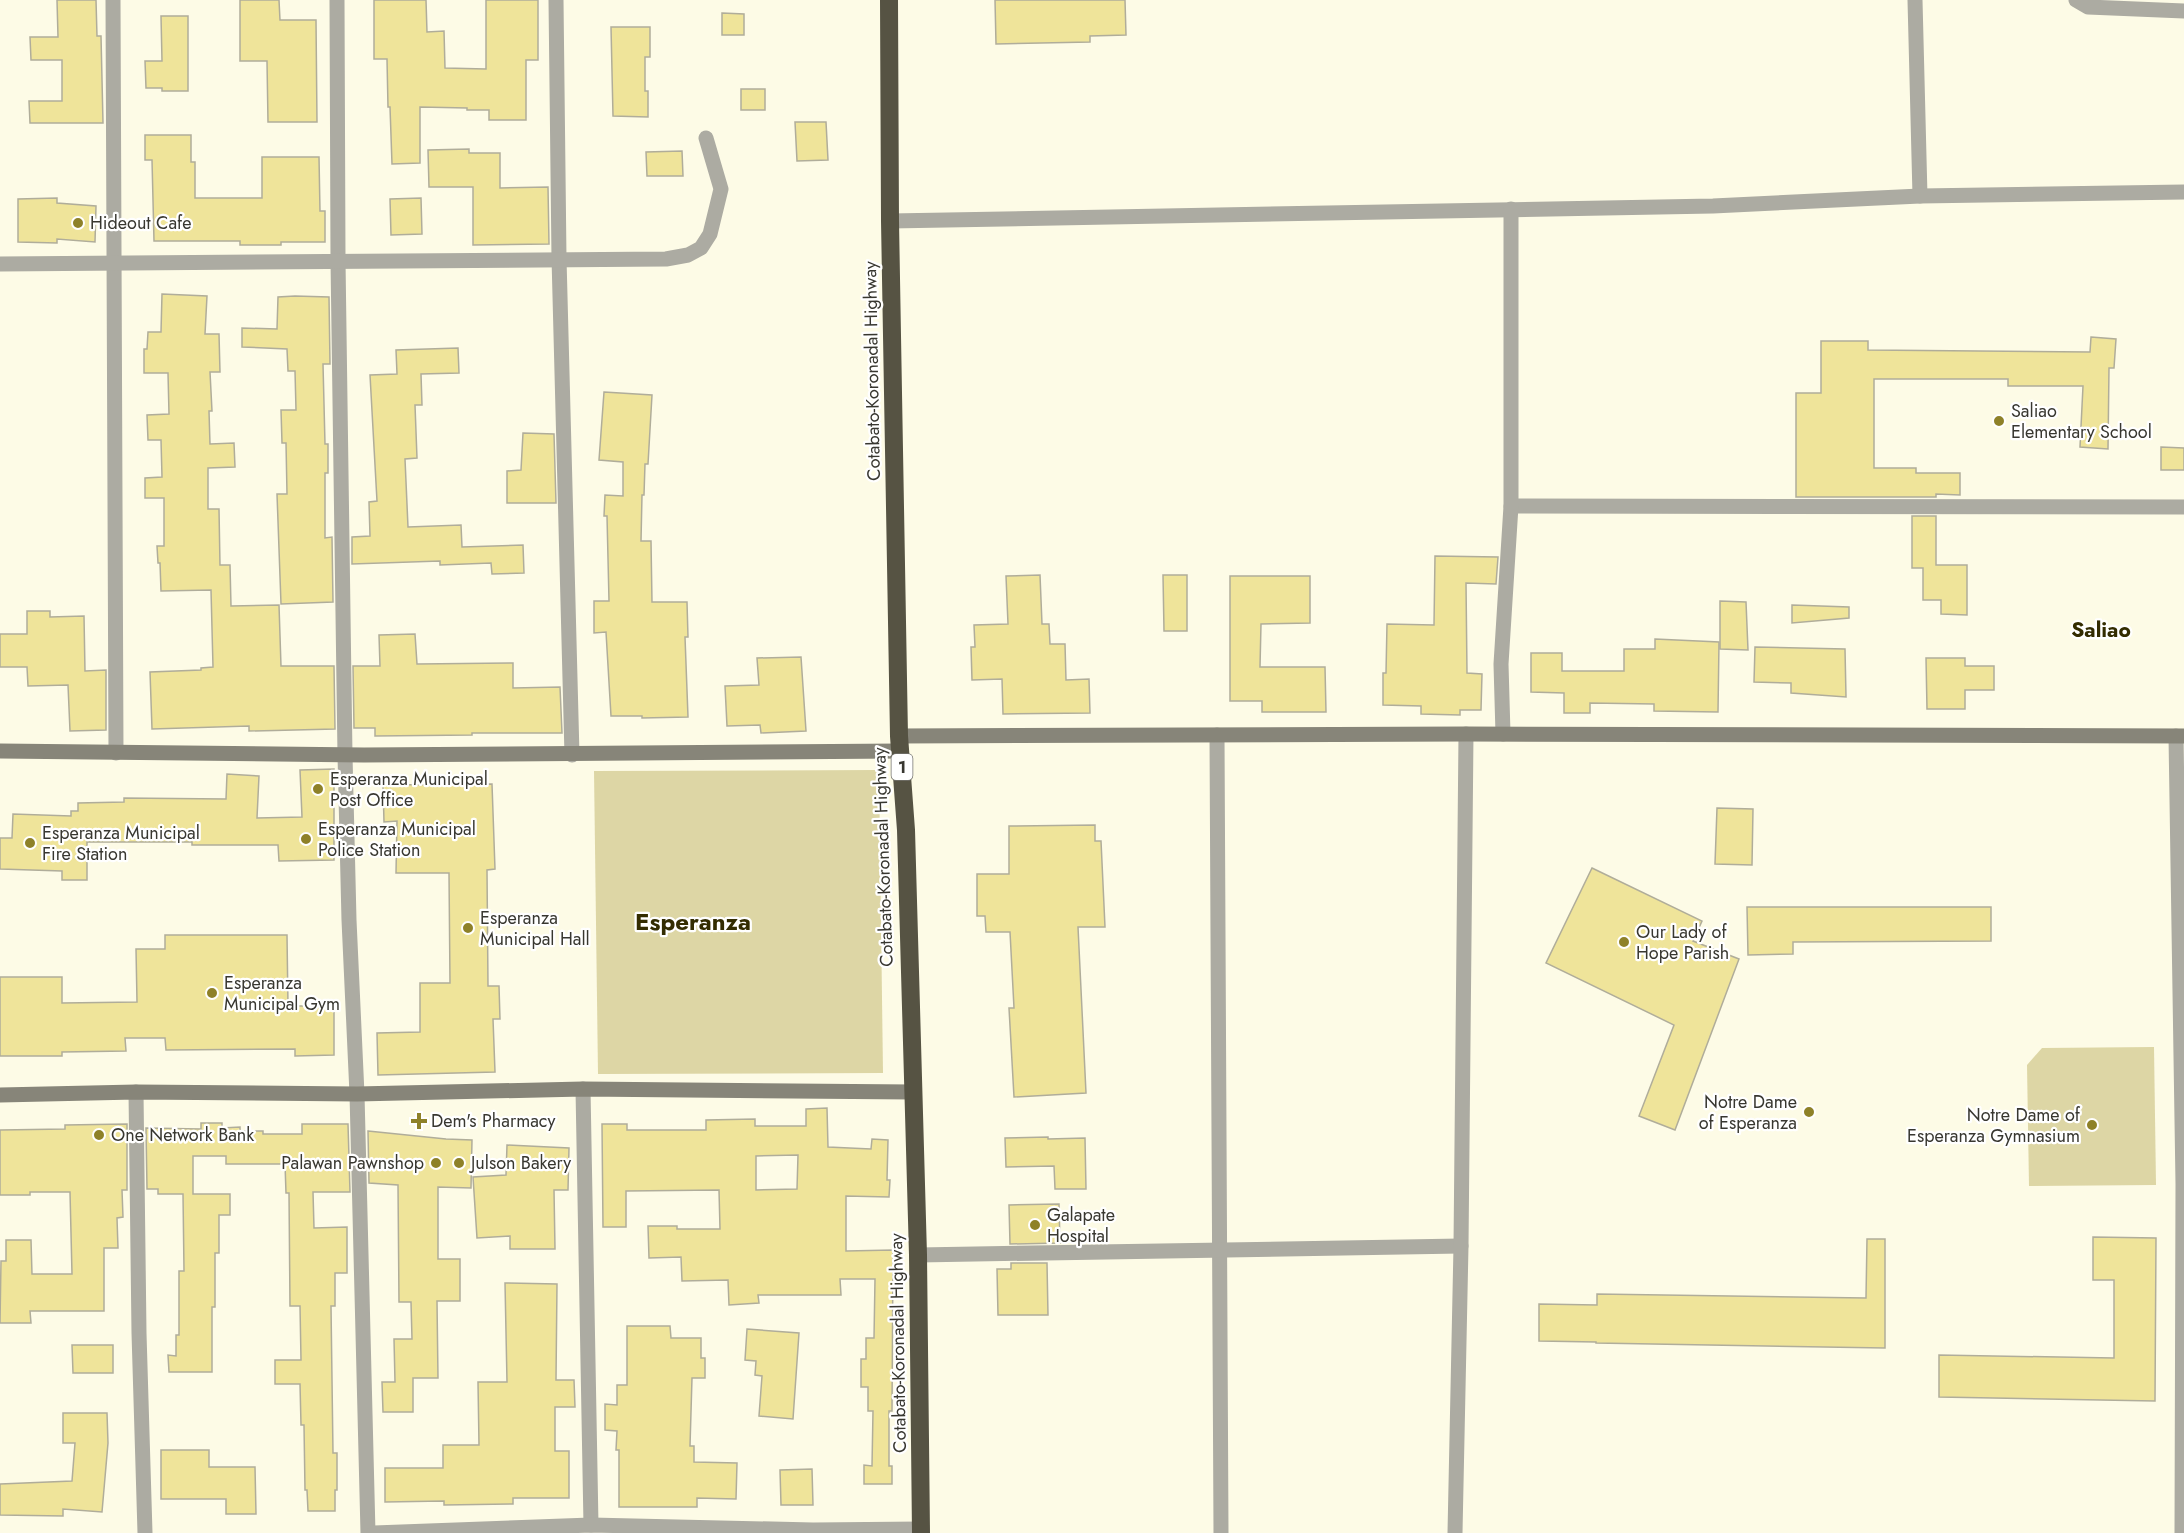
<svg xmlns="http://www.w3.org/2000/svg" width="2184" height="1533" font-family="Jost,sans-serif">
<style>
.green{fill:#ddd6a5}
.building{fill:#efe49a;stroke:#b0ad9a;stroke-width:1.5;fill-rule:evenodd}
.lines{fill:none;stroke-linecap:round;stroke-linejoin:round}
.street{stroke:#acaba2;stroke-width:15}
.secondary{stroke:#878579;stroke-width:15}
.highway{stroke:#565343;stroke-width:18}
.poi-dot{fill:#8e8128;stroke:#fff;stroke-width:2}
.labels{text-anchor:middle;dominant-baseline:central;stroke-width:4.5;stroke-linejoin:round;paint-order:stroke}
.shield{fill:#fff;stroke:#74736e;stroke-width:1.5}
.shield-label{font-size:16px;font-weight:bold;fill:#383730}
.poi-label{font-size:18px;fill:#383730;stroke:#fff;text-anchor:start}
.street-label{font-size:18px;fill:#383730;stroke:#fff}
.quarter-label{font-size:21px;font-weight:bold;fill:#332c01;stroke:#fff}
.district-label{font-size:24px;font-weight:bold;fill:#332c01;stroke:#fff}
</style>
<rect width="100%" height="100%" fill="#fdfbe6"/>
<g class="green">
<polygon points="879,770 883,1073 598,1074 594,771"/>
<polygon points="2154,1047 2156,1185 2029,1186 2027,1065 2042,1048"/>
</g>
<g class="building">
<polygon points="57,0 96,0 97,36 101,36 103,123 30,123 29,101 62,101 62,60 31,60 30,37 58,37"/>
<polygon points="240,0 279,0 280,20 316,20 317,122 268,122 267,61 240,61"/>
<polygon points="374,0 426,0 427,32 444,31 445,68 486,69 486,0 538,0 538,60 526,60 526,120 489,120 489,110 467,110 467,108 420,107 420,163 392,164 390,107 388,107 387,59 374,59"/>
<polygon points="995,0 1125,0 1126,35 1090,36 1090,42 996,44"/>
<polygon points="722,13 744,14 744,35 722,35"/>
<polygon points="161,16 188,16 188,91 162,91 162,88 146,88 145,61 162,61"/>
<polygon points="611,27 650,27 650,57 645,57 645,91 648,91 648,117 613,116"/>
<rect x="741" y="89" width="24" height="21"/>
<polygon points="795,122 826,122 828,160 797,161"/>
<polygon points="145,135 191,135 191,162 195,162 195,198 262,198 262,157 319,157 320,211 325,211 325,242 281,242 281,245 240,245 240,241 154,241 152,160 145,160"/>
<polygon points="469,149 469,153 500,153 500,188 548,187 549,244 473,245 473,187 429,187 428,150"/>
<polygon points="682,151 683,176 647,176 646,152"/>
<polygon points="57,198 57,203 96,206 95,242 57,239 57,243 18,242 18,199"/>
<polygon points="421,198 422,234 391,235 390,199"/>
<polygon points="162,294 207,296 205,334 219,334 220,372 210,372 212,411 209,411 210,444 234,443 235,467 208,468 208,509 219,509 220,565 230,565 231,606 279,605 281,666 334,666 335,729 249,731 249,726 152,729 150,672 201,670 201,668 213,667 211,590 161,591 160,563 158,563 157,546 164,546 164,498 145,498 145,478 162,477 161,440 148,440 147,415 169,414 168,373 144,373 144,349 147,349 148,332 161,332"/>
<polygon points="295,296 329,297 330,364 323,364 325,444 328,444 328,473 325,473 325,538 332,537 333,602 281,604 277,494 287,494 286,443 282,443 281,410 296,410 295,371 288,371 287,349 242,347 242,328 277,329 278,297"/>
<polygon points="2091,337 2116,339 2114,368 2109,368 2108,449 2080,447 2083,386 2008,386 2008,379 1874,379 1874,468 1916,468 1916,473 1960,473 1960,495 1936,494 1936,497 1796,497 1796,393 1821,393 1821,341 1868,341 1868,350 2090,352"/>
<polygon points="458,348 459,373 421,374 422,405 415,405 417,458 405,459 408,527 461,525 462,547 523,545 524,573 492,574 491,563 440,565 440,561 352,564 352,537 370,536 369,502 377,501 370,375 397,374 396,350"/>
<polygon points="604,392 652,395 648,464 645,464 644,495 642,495 641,541 651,541 652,602 687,602 688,637 685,637 688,717 642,718 642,716 611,716 606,632 594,633 594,601 609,601 607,516 604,516 605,495 623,496 623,462 599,460"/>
<polygon points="523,433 554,434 556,503 507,503 507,471 521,470"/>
<polygon points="2161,447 2184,448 2184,470 2161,470"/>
<polygon points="1912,516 1936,516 1936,565 1967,565 1967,615 1941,614 1941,600 1923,600 1923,568 1912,568"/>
<polygon points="1435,556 1498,557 1496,584 1466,583 1467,673 1482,674 1481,710 1460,710 1460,715 1421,714 1421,706 1383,705 1383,673 1386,673 1387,624 1434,625"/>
<polygon points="1040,575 1042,624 1049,624 1050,644 1065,644 1066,680 1089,679 1090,713 1003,714 1002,679 972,680 971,647 975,647 974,625 1008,624 1006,576"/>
<polygon points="1163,575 1187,575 1187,631 1164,631"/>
<polygon points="1230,576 1310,576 1310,623 1261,624 1260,667 1325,667 1326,712 1262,712 1262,701 1230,701"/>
<polygon points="1720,601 1746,602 1748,650 1720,649"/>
<polygon points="1792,605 1849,607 1849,618 1792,623"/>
<polygon points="27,611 50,611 50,617 84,616 85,671 106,670 106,730 70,731 68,685 28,686 27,667 0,667 0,634 27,634"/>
<polygon points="415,634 417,664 513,663 513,688 560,687 562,733 472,733 472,735 375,736 375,728 354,728 353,666 380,666 379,635"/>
<polygon points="1655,639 1719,642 1718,712 1654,711 1654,704 1590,703 1590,713 1564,713 1564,693 1531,692 1531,653 1562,653 1562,671 1624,671 1624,649 1655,649"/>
<polygon points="1755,647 1845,649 1846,697 1791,693 1791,683 1754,682"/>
<polygon points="801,657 806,731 761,733 760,725 727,726 725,686 759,685 757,658"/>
<polygon points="1926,658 1965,658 1965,666 1994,666 1994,690 1965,690 1965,709 1927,709"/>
<polygon points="334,769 334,860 279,861 278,845 192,845 192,842 87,842 87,880 62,880 62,871 0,869 0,838 12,838 13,814 71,816 71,811 78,811 78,803 124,802 124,798 226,799 227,774 259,776 257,818 302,817 300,770"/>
<polygon points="492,784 495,869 487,870 488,986 499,986 500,1019 493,1019 495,1072 378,1075 377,1033 420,1032 420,983 450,983 449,873 396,873 397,821 384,822 383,785"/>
<polygon points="1717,808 1753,809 1752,865 1715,864"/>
<polygon points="1095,825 1095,841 1101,841 1105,927 1078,927 1086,1093 1014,1097 1009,1008 1014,1008 1010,932 986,932 985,916 977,916 977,874 1009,874 1009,826"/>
<polygon points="1592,868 1702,921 1693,941 1739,959 1675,1130 1639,1116 1674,1025 1546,963"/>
<polygon points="1747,907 1991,907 1991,941 1793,942 1793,954 1748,955"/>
<polygon points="165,935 287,935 288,1006 334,1006 334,1055 295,1056 295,1049 166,1050 165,1038 125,1038 126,1051 62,1052 62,1056 0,1056 0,977 62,977 62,1003 137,1002 136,949 165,949"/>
<path d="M827 1108 828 1147 871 1149 872 1139 888 1140 887 1180H890L889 1197 846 1196V1251L893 1250 892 1411H889V1466H892V1484H864V1465L872 1466 873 1411H868V1387H861V1359H866V1338H874L875 1279H840L841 1295H758L759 1303 729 1305 728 1280 682 1281 681 1257 649 1258 648 1226H677V1229H720L719 1190 626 1191V1227H603L602 1124H627V1130H706V1120L755 1119V1126H806V1109ZM798 1155 797 1189 756 1190V1156Z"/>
<polygon points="201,1123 222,1123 222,1128 240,1127 240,1131 263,1131 263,1134 302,1134 302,1124 348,1124 350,1192 313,1192 314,1228 347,1227 347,1273 335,1273 335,1306 331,1306 333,1453 337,1453 337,1490 335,1490 335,1511 308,1511 307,1490 305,1490 304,1425 301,1425 300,1384 275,1384 275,1360 301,1360 300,1306 290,1306 289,1193 286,1193 285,1164 226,1164 226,1156 193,1156 193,1194 230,1194 230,1215 219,1215 219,1253 215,1253 215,1307 212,1307 212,1372 169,1372 168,1355 176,1356 176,1335 179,1335 179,1271 184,1271 183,1194 158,1194 158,1189 147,1189 146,1128 201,1129"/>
<polygon points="127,1124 127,1190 122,1190 123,1217 117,1218 118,1248 104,1248 104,1311 30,1311 31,1323 0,1323 1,1261 6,1261 6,1240 31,1240 32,1274 72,1274 70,1192 30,1192 30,1195 0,1195 0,1130 65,1129 65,1125"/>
<polygon points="368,1131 446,1139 472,1140 471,1188 438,1187 438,1259 460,1259 460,1301 437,1301 438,1378 413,1378 413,1412 383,1412 382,1382 395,1382 394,1339 412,1339 411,1302 399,1302 398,1185 369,1183"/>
<polygon points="1048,1137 1048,1139 1085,1138 1086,1189 1055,1189 1054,1166 1006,1167 1005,1138"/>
<polygon points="507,1145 569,1148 568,1190 554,1190 555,1249 510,1249 510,1236 477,1238 473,1177 506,1175"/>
<polygon points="1059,1204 1060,1243 1010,1244 1009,1205"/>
<polygon points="2093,1237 2156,1238 2155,1401 1939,1397 1939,1355 2114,1358 2114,1280 2093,1280"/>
<polygon points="1867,1239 1885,1239 1885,1348 1596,1343 1596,1342 1539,1341 1539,1304 1597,1305 1597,1294 1866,1298"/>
<polygon points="1011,1263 1047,1263 1048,1315 998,1315 997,1269 1011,1269"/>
<polygon points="505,1283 557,1284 556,1380 574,1380 575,1407 555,1407 555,1451 569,1451 569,1498 513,1498 513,1504 444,1505 444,1501 385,1502 385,1468 443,1468 443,1445 479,1445 478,1382 507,1382"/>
<polygon points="627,1326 670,1326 671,1338 701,1338 701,1358 705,1358 705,1378 692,1378 690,1446 694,1446 694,1462 737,1463 736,1499 697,1498 697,1507 619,1507 619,1450 616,1450 617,1431 605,1430 605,1404 617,1405 617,1385 627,1385"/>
<polygon points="747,1329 799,1333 793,1419 759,1416 762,1376 755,1375 756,1361 745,1360"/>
<polygon points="72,1345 113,1345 113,1373 73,1373"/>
<polygon points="63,1413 107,1413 108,1443 102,1512 63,1509 63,1516 0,1515 0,1484 72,1481 75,1443 63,1443"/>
<polygon points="161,1450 209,1450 209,1467 255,1467 256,1514 226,1514 226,1499 161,1499"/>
<polygon points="812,1469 813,1505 781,1505 780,1470"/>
</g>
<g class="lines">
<g class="street">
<polyline points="113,0 116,753"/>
<polyline points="337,0 338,260 345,755 349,920 357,1094 368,1533"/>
<polyline points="556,0 559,258 572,755"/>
<polyline points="1915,0 1920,196"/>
<polyline points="2076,0 2088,7 2184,11"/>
<polyline points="890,221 1713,206 1920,196 2184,192"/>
<polyline points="0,264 666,259 688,255 701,248 710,234 721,189 706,138"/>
<polyline points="1511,506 2184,507"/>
<polyline points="1503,734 1501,664 1511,506 1511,209"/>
<polyline points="1217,735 1221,1533"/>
<polyline points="2176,736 2183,1184 2182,1533"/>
<polyline points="583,1089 591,1525"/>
<polyline points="136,1092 139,1333 145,1533"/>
<polyline points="918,1255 1461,1246"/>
<polyline points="374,1533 591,1525 813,1530 921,1529"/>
<polyline points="1455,1533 1461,1246 1466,734"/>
</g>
<g class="secondary">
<polyline points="899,736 1466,734 2184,736"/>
<polyline points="0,751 364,755 901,751"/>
<polyline points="0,1095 136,1092 357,1094 583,1089 913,1092"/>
</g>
<polyline class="highway" points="889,0 890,221 899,736 906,830 918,1255 921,1533"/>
</g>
<g class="poi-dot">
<circle cx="78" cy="223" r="6"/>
<circle cx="1999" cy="421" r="6"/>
<circle cx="318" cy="789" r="6"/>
<circle cx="306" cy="839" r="6"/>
<circle cx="30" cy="843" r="6"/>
<circle cx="468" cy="928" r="6"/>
<circle cx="1624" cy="942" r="6"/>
<circle cx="212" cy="993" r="6"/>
<circle cx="1809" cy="1112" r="6"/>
<path d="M416 1112h6v6h6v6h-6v6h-6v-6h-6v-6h6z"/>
<circle cx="2092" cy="1125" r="6"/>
<circle cx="99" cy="1135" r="6"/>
<circle cx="436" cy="1163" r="6"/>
<circle cx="459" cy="1163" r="6"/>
<circle cx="1035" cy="1225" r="6"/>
</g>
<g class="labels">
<rect class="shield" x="891.5" y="754" width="21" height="26" rx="4.5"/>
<g class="shield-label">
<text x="902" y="767">1</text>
</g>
<g class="poi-label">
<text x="90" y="223">Hideout Cafe</text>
<text x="2011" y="411">Saliao<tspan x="2011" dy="21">Elementary School</tspan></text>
<text x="330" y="779">Esperanza Municipal<tspan x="330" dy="21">Post Office</tspan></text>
<text x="318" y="829">Esperanza Municipal<tspan x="318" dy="21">Police Station</tspan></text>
<text x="42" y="833">Esperanza Municipal<tspan x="42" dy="21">Fire Station</tspan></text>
<text x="480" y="918">Esperanza<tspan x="480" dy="21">Municipal Hall</tspan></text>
<text x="1636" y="932">Our Lady of<tspan x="1636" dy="21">Hope Parish</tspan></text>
<text x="224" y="983">Esperanza<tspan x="224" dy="21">Municipal Gym</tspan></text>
<text x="1797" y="1102" text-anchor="end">Notre Dame<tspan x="1797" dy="21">of Esperanza</tspan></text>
<text x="2080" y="1115" text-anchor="end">Notre Dame of<tspan x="2080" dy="21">Esperanza Gymnasium</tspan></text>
<text x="431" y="1121">Dem's Pharmacy</text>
<text x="111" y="1135">One Network Bank</text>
<text x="424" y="1163" text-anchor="end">Palawan Pawnshop</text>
<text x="471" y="1163">Julson Bakery</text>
<text x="1047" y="1215">Galapate<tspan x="1047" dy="21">Hospital</tspan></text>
</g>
<g class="street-label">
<text transform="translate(872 371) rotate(-91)">Cotabato-Koronadal Highway</text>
<text transform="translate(883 857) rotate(-92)">Cotabato-Koronadal Highway</text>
<text transform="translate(898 1343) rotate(-91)">Cotabato-Koronadal Highway</text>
</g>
<g class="quarter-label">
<text x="2101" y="630">Saliao</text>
</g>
<g class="district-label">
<text x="693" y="921">Esperanza</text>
</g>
</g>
</svg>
